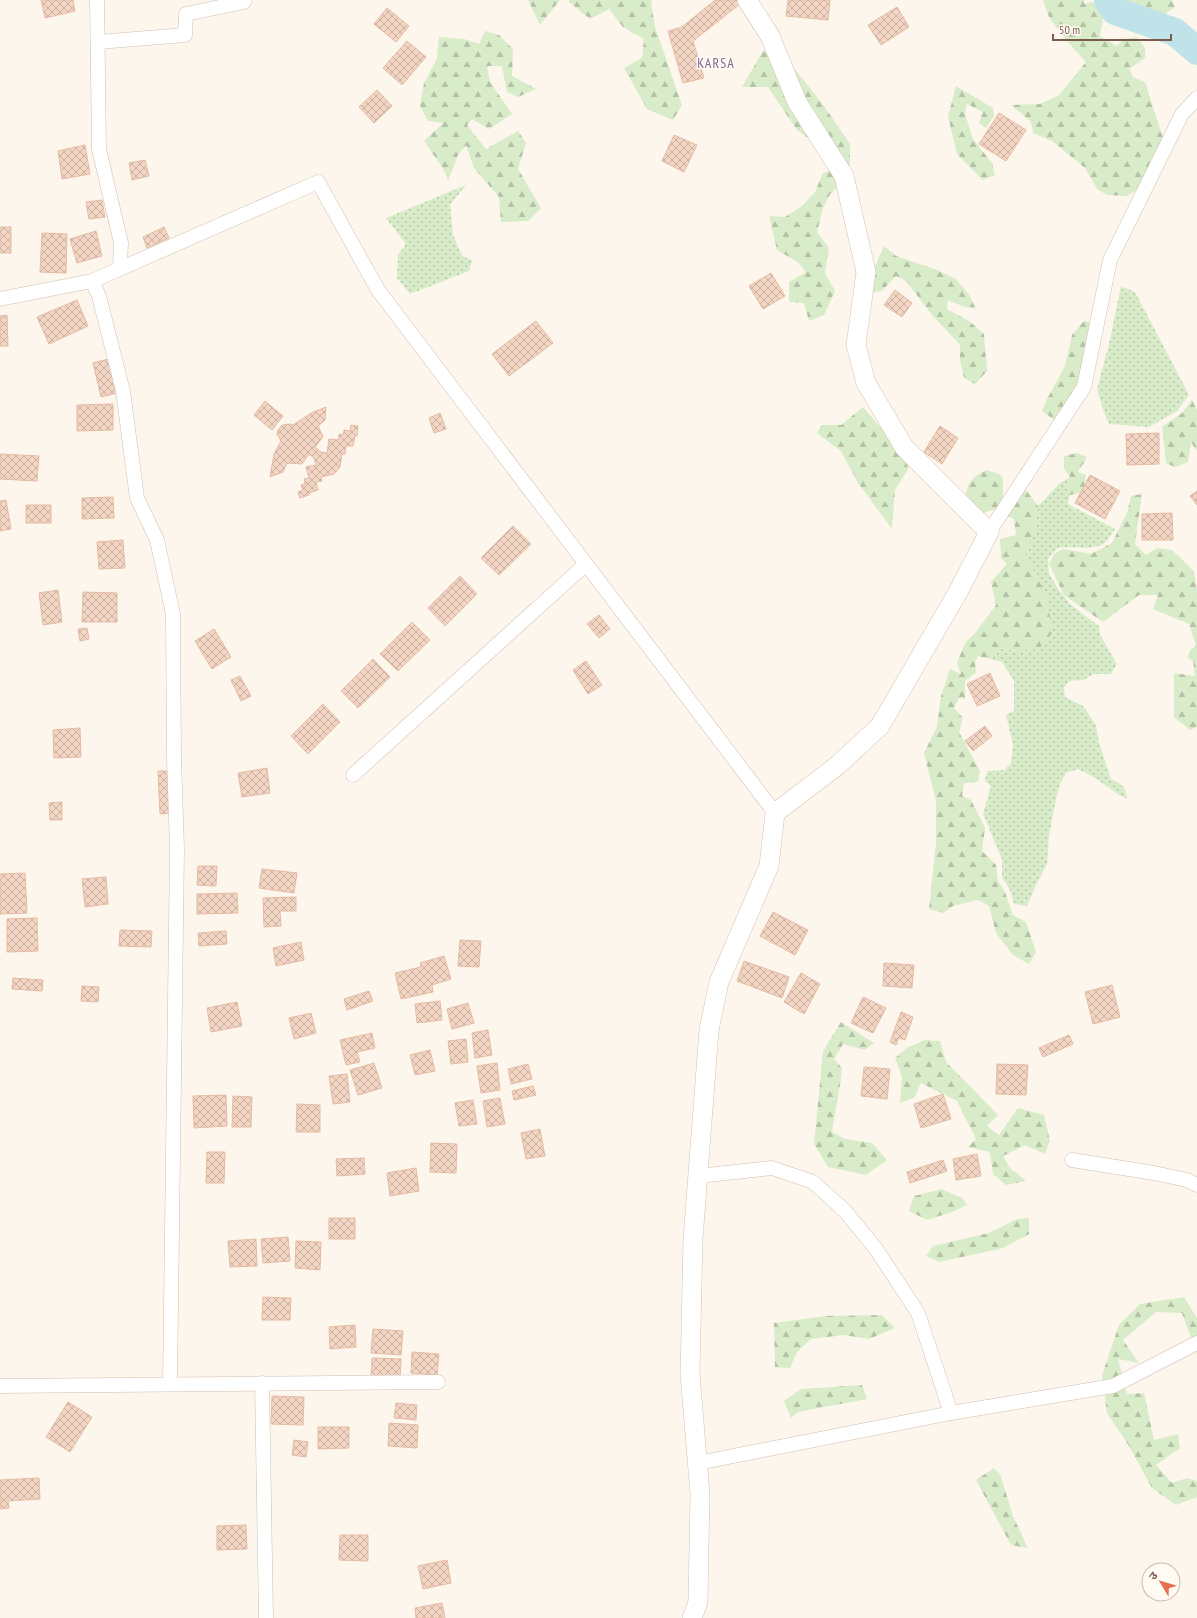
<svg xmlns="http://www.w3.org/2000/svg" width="1197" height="1618" font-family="'PT Sans Narrow','Noto Sans Devanagari',sans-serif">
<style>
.grass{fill:url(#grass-dots)}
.forest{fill:url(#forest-firs)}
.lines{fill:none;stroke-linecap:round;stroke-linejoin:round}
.river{stroke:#bfe3e8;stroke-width:28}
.building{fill:url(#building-cross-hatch);stroke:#e6bba3}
.street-casing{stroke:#d1beb0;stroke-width:15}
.secondary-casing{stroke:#d6c0b0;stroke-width:20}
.street{stroke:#fff;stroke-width:14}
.secondary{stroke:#fff;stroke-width:19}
.labels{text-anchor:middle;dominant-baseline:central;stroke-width:3;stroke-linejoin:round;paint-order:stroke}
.quarter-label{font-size:14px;letter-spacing:1px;fill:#846695;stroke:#fffaf3}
</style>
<defs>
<pattern id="grass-dots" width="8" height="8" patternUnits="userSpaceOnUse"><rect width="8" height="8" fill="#d8ecc9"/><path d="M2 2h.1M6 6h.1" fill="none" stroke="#b4c2a5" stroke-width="1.8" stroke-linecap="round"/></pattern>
<pattern id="forest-firs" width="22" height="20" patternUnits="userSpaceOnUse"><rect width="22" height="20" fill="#d8ecc9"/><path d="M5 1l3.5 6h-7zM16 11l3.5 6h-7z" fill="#b4c2a5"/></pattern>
<pattern id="building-cross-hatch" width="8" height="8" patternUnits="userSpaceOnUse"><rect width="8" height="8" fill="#f3d5c3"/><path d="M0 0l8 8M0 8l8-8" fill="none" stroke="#cab0a1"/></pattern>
</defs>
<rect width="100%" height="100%" fill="#fdf6ec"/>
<g class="grass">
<polygon points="466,185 450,205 453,235 462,256 472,260 469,271 410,294 397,278 398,255 406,244 386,218"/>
<polygon points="1121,286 1135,292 1189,395 1177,411 1149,427 1109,424 1104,412 1097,389 1110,340"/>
<path d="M1070 477 1066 485 1070 495 1068 504 1115 529C1112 533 1109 539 1106 542 1095 552 1071 545 1057 548L1048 559 1049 574 1058 589 1071 605 1099 626 1100 635 1117 664 1111 674H1094L1083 680 1070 681 1064 687 1065 697 1083 706 1096 725 1099 743 1111 779C1121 784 1126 786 1127 798L1120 796 1097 779 1078 769 1066 773 1060 784 1056 799 1049 836 1047 864 1036 885 1027 906 1014 904 1011 892 1002 877V859L983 814 991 786 985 781 987 771 1004 770 1011 763 1013 745 1006 715 1014 711V681L1002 662 990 659 1001 648 1016 651 1032 566 1025 556 1035 529 1038 506 1060 483Z"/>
</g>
<g class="forest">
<polygon points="528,0 560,0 540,25"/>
<polygon points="569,0 652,0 651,2 655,27 682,105 673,120 647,109 624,68 642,58 644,39 623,27 609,9 590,19 569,2"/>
<polygon points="1043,0 1084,0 1084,4 1092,2 1102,4 1104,13 1100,36 1117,46 1123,39 1137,37 1145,48 1145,58 1129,69 1133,77 1145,82 1163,138 1142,187 1127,196 1107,195 1098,190 1085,168 1052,141 1033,133 1031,122 1011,105 1040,104 1059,95 1086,62 1066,40 1049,17"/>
<polygon points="1124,0 1172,0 1175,7 1162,16 1124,4"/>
<polygon points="485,31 499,35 513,49 512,76 536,89 518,97 507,92 502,66 487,66 490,82 512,114 489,129 472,119 467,125 486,149 518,131 526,143 518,169 541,208 528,221 501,222 499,197 474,168 466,145 458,155 448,181 444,170 424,141 443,123 428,121 420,106 424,83 437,58 439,37 464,39 479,44"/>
<polygon points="763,51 786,58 824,106 850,144 850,176 830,194 823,208 817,232 829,248 825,273 835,291 824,315 809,321 804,303 789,302 789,282 806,272 798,262 777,250 769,216 785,217 802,206 815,192 823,173 841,166 838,160 797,130 768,87 742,87"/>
<polygon points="956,86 993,108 994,116 986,128 979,123 983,112 967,104 965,114 973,139 992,163 995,175 983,180 957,154 948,117"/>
<polygon points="884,246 896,256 937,270 956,279 969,295 976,309 962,306 948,300 947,309 969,321 984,334 987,371 975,384 964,378 960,360 960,345 932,315 906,281 896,276 882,291 873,292 873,271"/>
<polygon points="1084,321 1094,323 1079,388 1057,422 1042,411 1047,399 1065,366 1072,335"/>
<polygon points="1192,400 1197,410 1197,451 1191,442 1188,462 1175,467 1166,463 1162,427 1182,413"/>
<polygon points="863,407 893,442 909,468 895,490 892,529 858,483 841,451 817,433 822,425 841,425"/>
<polygon points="1077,453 1087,457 1078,472 1086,475 1083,492 1070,495 1066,485 1070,477 1064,469 1064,456"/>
<path d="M987 470 999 474 1003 478V500L1026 490 1038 506 1035 529 1025 556 1032 566 1047 598 1052 633 1039 649 1018 651 1001 648 990 659 978 656 975 662 976 673 965 681V699L959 698 954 708 963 718 959 732 980 771 978 782 964 783 962 796 971 800 985 828 982 851 996 865 998 881 1005 892 1013 915 1026 922 1036 952 1029 964 1013 955 996 933 989 906 978 900 953 906 943 913 929 909 936 843V801L924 753 937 727 941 696 950 669 961 674 957 663 965 643 975 633 996 605 991 582 1007 564 1001 558 1000 539 1016 535 1014 519 993 510 982 513 965 501C967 484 970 477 987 470Z"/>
<polygon points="1142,494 1135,544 1146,555 1157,548 1172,550 1194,571 1197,591 1197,727 1190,730 1174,717 1174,673 1195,676 1193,661 1188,658 1190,650 1196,646 1189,624 1153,609 1158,595 1139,595 1103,622 1064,595 1049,564 1054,554 1063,549 1091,554 1112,543 1127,513 1131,496"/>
<polygon points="841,1022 874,1043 865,1050 843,1044 834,1059 842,1068 840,1085 832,1132 845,1139 872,1143 887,1160 866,1175 828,1167 814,1144 823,1051"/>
<polygon points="924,1040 940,1041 946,1062 998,1115 987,1126 999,1135 1018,1108 1044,1115 1050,1141 1045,1154 1025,1145 1003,1156 1010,1168 1026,1181 1006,1185 993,1174 990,1152 968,1147 976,1139 957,1101 921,1083 914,1098 900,1103 902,1077 895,1058 907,1048"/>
<polygon points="942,1189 962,1198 967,1205 952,1212 927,1220 909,1211 914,1196"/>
<polygon points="1029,1218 1029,1234 1003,1248 940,1262 926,1256 933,1246 989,1233 1017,1219"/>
<polygon points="1184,1297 1197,1318 1197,1353 1182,1313 1156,1312 1123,1340 1139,1363 1118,1359 1127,1394 1144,1393 1154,1440 1178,1434 1180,1448 1156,1465 1172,1483 1187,1478 1197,1481 1197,1497 1176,1505 1152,1488 1129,1446 1107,1413 1102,1375 1119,1325 1140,1304"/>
<polygon points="882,1315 895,1328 869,1339 844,1335 811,1339 797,1352 790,1368 775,1367 774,1323 826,1316"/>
<polygon points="862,1385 867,1399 798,1412 791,1418 784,1401 801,1389"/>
<polygon points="994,1468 1000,1474 1013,1516 1028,1548 1011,1545 976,1480"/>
</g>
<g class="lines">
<polyline class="river" points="1108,0 1115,11 1175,32 1197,51"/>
</g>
<g class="building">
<polygon points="41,0 73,0 75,11 45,18"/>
<polygon points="715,0 737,0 740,4 693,41 704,78 683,83 668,31 682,27"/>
<polygon points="788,0 830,0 828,20 786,16"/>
<polygon points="897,7 909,27 881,45 868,25"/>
<polygon points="387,8 409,26 396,42 374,24"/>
<polygon points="407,41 426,57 402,85 383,68"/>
<polygon points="377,90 392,106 374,123 359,107"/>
<polygon points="999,113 1026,130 1006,161 979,144"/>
<polygon points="674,135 697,145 684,172 662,161"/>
<polygon points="85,145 90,174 62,179 58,151"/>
<polygon points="145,160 149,176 132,180 129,163"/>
<polygon points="102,200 105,217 89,219 86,202"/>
<rect x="0" y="227" width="11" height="26"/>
<polygon points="164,227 169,238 147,248 143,237"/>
<polygon points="96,231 102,256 77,263 70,239"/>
<polygon points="42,233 67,234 66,273 40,272"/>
<polygon points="771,273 785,296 763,309 749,286"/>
<polygon points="895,290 912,303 902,317 884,305"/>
<polygon points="77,300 88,326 49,344 37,317"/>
<polygon points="7,315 8,346 0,346 0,316"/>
<polygon points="536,321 553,343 509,376 492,354"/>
<polygon points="112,358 121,392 101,397 93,363"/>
<polygon points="265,401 283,416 272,430 254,415"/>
<polygon points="113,404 113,430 77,431 77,405"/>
<polygon points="326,407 325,420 318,426 323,437 315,447 321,452 327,453 329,439 339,440 339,434 343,435 344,430 350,431 351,425 358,426 357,436 355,436 353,446 346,446 345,454 342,454 340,467 334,474 321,477 322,481 316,482 318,490 309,493 309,495 300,498 298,492 303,490 301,485 305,484 304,479 309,478 306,467 316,465 314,458 309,454 302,464 287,463 283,472 270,477 274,454 281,441 277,434 278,430 282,425 290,424 293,425 311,413"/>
<polygon points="440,413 446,429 434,433 429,418"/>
<polygon points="940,426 958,438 942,464 924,452"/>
<polygon points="1159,433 1159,464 1127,465 1126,434"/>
<polygon points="0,454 39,456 37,481 0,479"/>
<polygon points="1090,475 1120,491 1105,519 1075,503"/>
<polygon points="1197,491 1197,505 1190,496"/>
<polygon points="113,497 114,518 82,519 82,498"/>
<polygon points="6,500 11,529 0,531 0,501"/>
<rect x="26" y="505" width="25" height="18"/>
<polygon points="1172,513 1173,540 1142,540 1142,514"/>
<polygon points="513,526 531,544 499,575 481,558"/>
<polygon points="123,540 125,568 99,569 97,542"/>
<polygon points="460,576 477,594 445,626 428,608"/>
<polygon points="58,590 62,622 43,625 39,593"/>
<polygon points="83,592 117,593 117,622 82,622"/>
<polygon points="599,615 610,629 599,638 587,624"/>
<polygon points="412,622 430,640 398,671 380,654"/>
<polygon points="87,628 89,639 80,641 78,629"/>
<polygon points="214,629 231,657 212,669 195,641"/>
<polygon points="373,659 390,677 358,708 341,691"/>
<polygon points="586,661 602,685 588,694 573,670"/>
<polygon points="990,673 1000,696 977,706 967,684"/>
<polygon points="240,676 251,696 241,701 231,680"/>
<polygon points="323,704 340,722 308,754 291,736"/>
<polygon points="985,726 992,736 973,751 965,741"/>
<polygon points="80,728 81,757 54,758 53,730"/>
<polygon points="267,768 270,793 242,797 238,773"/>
<polygon points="158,771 172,771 173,813 160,814"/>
<polygon points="62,802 62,820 50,820 49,803"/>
<polygon points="198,866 217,866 216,886 197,885"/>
<polygon points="262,869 297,873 294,893 259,888"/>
<polygon points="25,873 27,913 0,914 0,874"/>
<polygon points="106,877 108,904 85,907 82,879"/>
<polygon points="237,893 238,913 197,914 197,894"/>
<polygon points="296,897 296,911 280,911 281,926 264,927 263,898"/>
<polygon points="773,912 808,930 795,955 760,936"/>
<polygon points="37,918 38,951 7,952 7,919"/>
<polygon points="120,930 152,931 151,947 119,946"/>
<polygon points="226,931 227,944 199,946 198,933"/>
<polygon points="460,940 481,941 479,967 458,966"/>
<polygon points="301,942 304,960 276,966 273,948"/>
<polygon points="444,956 451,979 432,985 433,992 401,999 395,973 421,967 420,963"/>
<polygon points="744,961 789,977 782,998 737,981"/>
<polygon points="884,963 914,965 912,988 883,986"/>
<polygon points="801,973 820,984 804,1014 784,1002"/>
<polygon points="13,978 43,980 42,991 12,989"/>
<polygon points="1112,985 1120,1017 1093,1024 1085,992"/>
<polygon points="82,986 99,987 98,1002 81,1001"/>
<polygon points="369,991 373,1001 347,1010 344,999"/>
<polygon points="863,997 886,1008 873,1033 851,1023"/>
<polygon points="440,1001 442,1020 417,1023 415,1004"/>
<polygon points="237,1002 242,1026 211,1032 207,1008"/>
<polygon points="468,1003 474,1023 452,1029 447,1009"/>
<polygon points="901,1012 913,1017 905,1040 899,1038 896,1045 890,1042"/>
<polygon points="311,1013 316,1033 294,1039 289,1018"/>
<polygon points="488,1030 492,1055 475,1058 472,1033"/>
<polygon points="372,1033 375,1048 357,1052 360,1062 346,1065 340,1040"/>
<polygon points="1069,1035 1073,1044 1043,1057 1039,1048"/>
<polygon points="466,1039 468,1062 451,1064 448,1041"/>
<polygon points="430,1050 435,1071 415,1075 410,1055"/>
<polygon points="374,1063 382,1088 358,1095 350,1070"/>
<polygon points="497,1063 500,1090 481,1093 477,1066"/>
<polygon points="528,1064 532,1079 511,1084 508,1069"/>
<polygon points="997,1064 1028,1065 1026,1095 996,1094"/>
<polygon points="864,1067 890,1069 887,1099 861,1096"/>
<polygon points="347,1074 350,1102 333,1104 329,1076"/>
<polygon points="533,1086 536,1095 514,1100 512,1091"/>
<polygon points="943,1094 951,1119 921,1128 914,1104"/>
<polygon points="226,1095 227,1126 194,1128 193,1096"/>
<polygon points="233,1096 252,1097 251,1127 232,1127"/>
<polygon points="500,1098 505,1124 487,1127 483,1101"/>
<polygon points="473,1100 477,1124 459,1126 455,1103"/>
<polygon points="297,1104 320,1105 320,1132 296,1132"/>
<polygon points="540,1129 545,1156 526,1159 521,1133"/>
<polygon points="431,1143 457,1144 456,1173 430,1172"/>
<polygon points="207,1152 225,1152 224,1183 206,1183"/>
<polygon points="977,1154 981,1176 956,1180 953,1159"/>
<polygon points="364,1158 365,1174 337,1176 336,1159"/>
<polygon points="943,1160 947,1171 910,1183 907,1172"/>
<polygon points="416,1168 419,1191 390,1196 387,1173"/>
<rect x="329" y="1218" width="26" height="21"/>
<polygon points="288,1237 290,1261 263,1263 261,1239"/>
<polygon points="256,1239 257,1266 230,1267 228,1241"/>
<polygon points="296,1241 321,1242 320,1270 295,1268"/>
<polygon points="263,1297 291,1298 290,1320 262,1320"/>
<polygon points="355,1325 356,1347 330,1349 329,1327"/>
<polygon points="373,1329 403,1331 401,1355 371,1353"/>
<polygon points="412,1352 439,1354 437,1375 411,1373"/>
<polygon points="372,1358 401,1359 400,1378 371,1377"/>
<polygon points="272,1396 304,1397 303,1425 271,1424"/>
<polygon points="68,1402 92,1417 70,1452 46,1437"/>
<polygon points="396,1403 417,1405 416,1420 394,1418"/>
<polygon points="389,1423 418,1425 417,1448 388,1446"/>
<polygon points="318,1427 349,1427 349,1448 318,1449"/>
<polygon points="294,1440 308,1442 306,1457 292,1455"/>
<polygon points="39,1478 40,1499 8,1501 9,1508 0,1509 0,1480"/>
<polygon points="246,1525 247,1549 217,1550 217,1526"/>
<polygon points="340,1535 368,1535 368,1561 339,1560"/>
<polygon points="447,1560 451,1583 423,1589 418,1566"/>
<polygon points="442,1603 445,1618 416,1618 415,1608"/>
</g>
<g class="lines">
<g class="street-casing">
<g id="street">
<polyline points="97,0 99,149 121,243 120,269"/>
<polyline points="98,42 185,35 186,14 244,2"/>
<polyline points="92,281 99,296 123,391 137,498 157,540 173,614 174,758 177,849 170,1384"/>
<polyline points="0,299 92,281 318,182 378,290 775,813"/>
<polyline points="989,532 1084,387 1110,260 1182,114 1197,98"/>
<polyline points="353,775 586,564"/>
<polyline points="1072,1160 1154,1173 1187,1180 1197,1185"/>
<polyline points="698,1176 772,1168 813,1182 845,1211 876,1249 918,1313 951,1413"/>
<polyline points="262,1383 266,1618"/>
<polyline points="0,1386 438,1382"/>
<polyline points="698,1463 951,1413 1113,1386 1197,1343"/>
</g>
</g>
<g class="secondary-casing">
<polyline id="secondary" points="692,1618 698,1602 700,1494 690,1374 693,1239 709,1030 719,982 769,866 775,813 838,765 880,726 958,592 989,532 904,447 866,383 856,345 866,272 844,176 797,102 770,36 747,0"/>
</g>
<use href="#street" class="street"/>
<use href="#secondary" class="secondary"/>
</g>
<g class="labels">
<g class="quarter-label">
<text x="716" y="63">KARSA</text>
</g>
</g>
<g transform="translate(1161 1582) rotate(308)"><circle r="19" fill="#fffaf3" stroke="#cabbb1"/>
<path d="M0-3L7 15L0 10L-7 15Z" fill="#e76f51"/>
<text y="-6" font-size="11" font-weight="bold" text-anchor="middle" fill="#7a5c4d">उ</text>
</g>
<path d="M1053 34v6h118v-6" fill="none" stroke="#7a5c4d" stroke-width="2"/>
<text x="1059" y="34" font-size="12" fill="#7a5c4d" stroke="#fffaf3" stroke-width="3" paint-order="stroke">50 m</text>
</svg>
